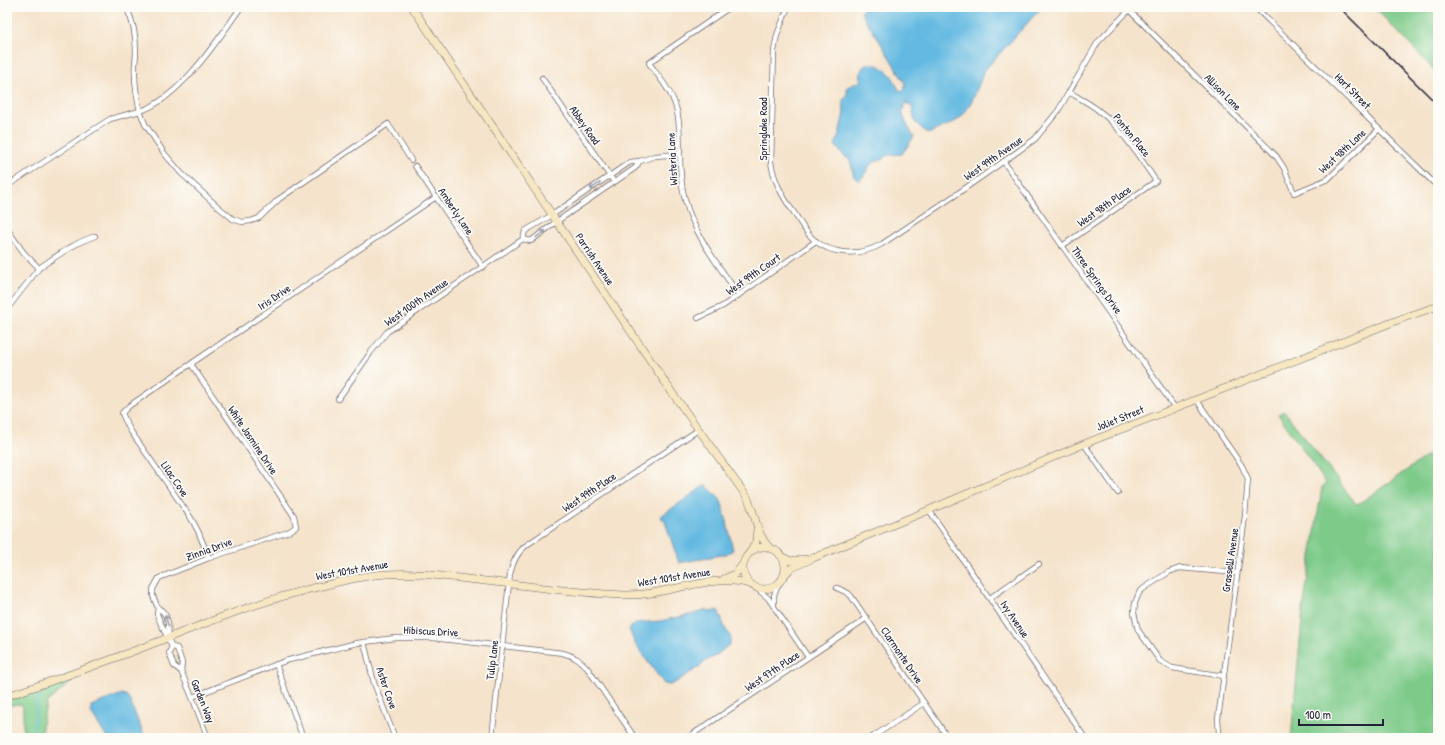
<svg xmlns="http://www.w3.org/2000/svg" width="1445" height="745" font-family="'Patrick Hand',sans-serif">
<style>
.green{fill:#7dca89;stroke:#507662}
.water{fill:#64b9e1;stroke:#436e8e}
.lines{fill:none;stroke-linecap:round;stroke-linejoin:round}
.stream{stroke:#64b9e1;stroke-width:1.5}
.street-casing{stroke:#6c666d;stroke-width:6}
.secondary-casing{stroke:#6c666d;stroke-width:8}
.street{stroke:#fff;stroke-width:4.5}
.secondary{stroke:#f7e8c3;stroke-width:7}
.rail{stroke:#22223b;stroke-width:1.5}
.oneway{stroke:#9c9ca7}
.labels{text-anchor:middle;dominant-baseline:central;stroke-width:3.5;stroke-linejoin:round;paint-order:stroke}
.street-label{font-size:11px;fill:#22223b;stroke:#fdfcf7}
</style>
<rect width="100%" height="100%" fill="#fdfcf7"/>
<filter id="ink" filterUnits="userSpaceOnUse"><feTurbulence type="fractalNoise" baseFrequency=".025" numOctaves="2"/><feDisplacementMap in="SourceGraphic" scale="8" xChannelSelector="R" yChannelSelector="G"/><feConvolveMatrix kernelMatrix="1 2 1 2 8 2 1 2 1" color-interpolation-filters="sRGB"/></filter>
<filter id="wash" filterUnits="userSpaceOnUse"><feTurbulence type="fractalNoise" baseFrequency=".012" numOctaves="4" result="noise"/><feDisplacementMap in="SourceGraphic" scale="16" xChannelSelector="R" yChannelSelector="G"/><feGaussianBlur stdDeviation="0.9" result="paint"/><feColorMatrix in="noise" values="0 0 0 0 0 0 0 0 0 0 0 0 0 0 0 0 0 1.4 0 .05"/><feComposite in="paint" operator="in"/></filter>
<g filter="url(#wash)">
<rect width="100%" height="100%" fill="#f5e3cb"/>
<g class="green">
<polygon points="1374,7 1438,7 1438,74"/>
<polygon points="1284,411 1357,505 1438,448 1438,738 1291,738 1303,609 1322,487 1326,483 1278,414"/>
<polygon points="72,678 73,681 47,702 43,718 41,738 23,738 23,706 19,704 7,706 7,701"/>
</g>
<g class="water">
<path d="M864 7H1042L983 72C979 86 969 113 956 121 947 126 937 129 928 134L915 122 912 107 906 103 902 112 906 123 914 137 902 154 887 155 884 159C864 164 871 170 859 181L854 177 850 160 843 155 835 145 838 138 844 113 843 100 847 95V87L861 81C857 58 878 61 890 74 894 78 896 86 900 91L905 89V83L880 42 861 13Z"/>
<polygon points="704,486 707,486 720,499 722,504 726,518 733,550 726,554 679,563 664,519 662,519 661,516"/>
<polygon points="706,609 710,612 718,610 725,628 731,638 730,644 714,657 703,662 702,665 673,684 669,685 664,684 635,644 629,629 636,623 660,621 694,614"/>
<polygon points="122,694 127,696 129,699 145,738 107,738 91,713 91,706"/>
</g>
<g class="lines">
<polyline class="stream" points="32,738 39,689"/>
</g>
</g>
<g filter="url(#ink)">
<g class="lines">
<g class="street-casing">
<g id="street">
<path d="M241 7C219 39 178 100 140 111L145 124 164 153 181 173 217 206 233 219 242 222 251 221 259 218 279 199 388 124 411 160"/>
<path d="M730 7 649 63C658 76 670 89 675 104 681 121 679 138 680 155 680 170 681 185 685 200 695 236 718 265 739 295"/>
<path d="M788 7 777 35 774 51 771 162C774 182 783 198 795 214 800 223 806 232 813 239 832 256 861 256 882 244L954 196 1017 152 1035 139 1058 111 1098 42 1132 7"/>
<polyline points="1255,7 1438,187"/>
<polyline points="1129,10 1276,156 1284,168 1294,193 1328,179 1379,129"/>
<polyline points="542,78 614,182"/>
<polyline points="1004,162 1175,408"/>
<polyline points="415,166 483,267"/>
<path d="M7 186 110 119 140 111C137 98 135 86 135 74 134 67 136 59 136 52 136 37 133 20 126 7"/>
<polyline points="7,229 24,253 39,268 7,309"/>
<polyline points="523,239 531,241 556,222 635,168 640,161"/>
<path d="M1062 246 1156 181C1138 156 1123 129 1098 110 1089 103 1079 98 1069 92"/>
<path d="M39 268C57 256 74 243 95 236"/>
<polyline points="698,318 723,306 816,241"/>
<polyline points="338,399 371,352 387,332 523,239 525,231 552,215 630,162 640,161 655,156 680,154"/>
<polyline points="1196,399 1242,466 1248,479 1245,516 1218,719 1219,733 1221,738"/>
<polyline points="1084,444 1118,493"/>
<polyline points="929,510 1085,738"/>
<polyline points="209,558 198,531 191,518 130,430 125,420 122,413 129,406 436,197"/>
<polyline points="756,588 768,598 808,657"/>
<polyline points="837,588 848,593 851,596 942,729 947,738"/>
<polyline points="990,598 1039,564"/>
<polyline points="774,605 774,595 779,583"/>
<path d="M158 608C169 614 169 626 168 638"/>
<polyline points="364,642 374,683 395,738"/>
<polyline points="172,647 169,653 174,666 181,671 192,697 208,738"/>
<polyline points="276,664 303,738"/>
<polyline points="181,671 182,663 177,648 172,647 160,622 157,614 158,608 153,596 153,589 159,578 209,558 288,532 296,527 294,516 191,364"/>
<polyline points="1224,676 1172,668 1160,661 1138,630 1134,613 1135,603 1139,593 1143,589 1169,572 1180,568 1237,573"/>
<path d="M192 697 285 661 357 643 380 640 396 638H433L563 653C574 656 580 660 588 669L635 738"/>
<path d="M492 738 510 574C513 562 517 552 528 544L698 430"/>
<polyline points="687,738 867,618"/>
<polyline points="871,738 924,703"/>
</g>
</g>
<g class="secondary-casing">
<g id="secondary">
<path d="M412 7 673 394 747 497C756 514 756 536 771 549"/>
<circle cx="764" cy="568" r="21"/>
<polyline points="751,551 756,542 757,529"/>
<polyline points="780,555 790,561 805,559"/>
<polyline points="783,577 790,569 813,558 929,510 1084,444 1403,318 1438,306"/>
<polyline points="724,579 735,574 743,564"/>
<path d="M7 696C62 678 116 658 170 637 221 617 272 597 326 585 346 580 366 575 387 574 414 572 441 576 467 579 519 584 572 593 624 595 662 597 715 572 749 584"/>
</g>
</g>
<use href="#street" class="street"/>
<use href="#secondary" class="secondary"/>
<polyline class="rail" points="1339,7 1438,105"/>
</g>
<defs><path id="oneway-shaft" d="M-6 0H5M1.5-3L5.5 0L1.5 3" fill="none" stroke-width="1.6" stroke-linecap="round" stroke-linejoin="round"/></defs>
<g class="oneway">
<use href="#oneway-shaft" transform="translate(595 186) rotate(146)"/>
<use href="#oneway-shaft" transform="translate(541 234) rotate(-35)"/>
<use href="#oneway-shaft" transform="translate(167 621) rotate(-107)"/>
</g>
</g>
<g class="labels">
<g class="street-label">
<text transform="translate(1353 91) rotate(45)">Hart Street</text>
<text transform="translate(1223 92) rotate(45)">Allison Lane</text>
<text transform="translate(585 125) rotate(55)">Abbey Road</text>
<text transform="translate(763 129) rotate(-90)">Springlake Road</text>
<text transform="translate(1132 135) rotate(51)">Ponton Place</text>
<text transform="translate(1342 151) rotate(-43)">West 98th Lane</text>
<text transform="translate(993 158) rotate(-35)">West 99th Avenue</text>
<text transform="translate(672 159) rotate(-93)">Wisteria Lane</text>
<text transform="translate(1104 206) rotate(-35)">West 98th Place</text>
<text transform="translate(456 211) rotate(56)">Amberly Lane</text>
<text transform="translate(595 259) rotate(56)">Parrish Avenue</text>
<text transform="translate(753 274) rotate(-35)">West 99th Court</text>
<text transform="translate(1097 280) rotate(55)">Three Springs Drive</text>
<text transform="translate(274 297) rotate(-34)">Iris Drive</text>
<text transform="translate(416 302) rotate(-35)">West 100th Avenue</text>
<text transform="translate(1120 418) rotate(-22)">Joliet Street</text>
<text transform="translate(253 440) rotate(56)">White Jasmine Drive</text>
<text transform="translate(175 479) rotate(56)">Lilac Cove</text>
<text transform="translate(589 492) rotate(-34)">West 99th Place</text>
<text transform="translate(209 549) rotate(-20)">Zinnia Drive</text>
<text transform="translate(1230 560) rotate(-82)">Grasselli Avenue</text>
<text transform="translate(352 570) rotate(-10)">West 101st Avenue</text>
<text transform="translate(674 577) rotate(-9)">West 101st Avenue</text>
<text transform="translate(1015 619) rotate(56)">Ivy Avenue</text>
<text transform="translate(431 631) rotate(3)">Hibiscus Drive</text>
<text transform="translate(902 655) rotate(56)">Clarmonte Drive</text>
<text transform="translate(492 660) rotate(-83)">Tulip Lane</text>
<text transform="translate(772 671) rotate(-34)">West 97th Place</text>
<text transform="translate(387 688) rotate(71)">Aster Cove</text>
<text transform="translate(203 701) rotate(68)">Garden Way</text>
</g>
</g>
<rect width="1445" height="745" fill="none" stroke="#fdfcf7" stroke-width="24"/>
<path d="M1299 719v6h84v-6" fill="none" stroke="#22223b" stroke-width="2"/>
<text x="1305" y="719" font-size="12" fill="#22223b" stroke="#fdfcf7" stroke-width="3" paint-order="stroke">100 m</text>
</svg>
